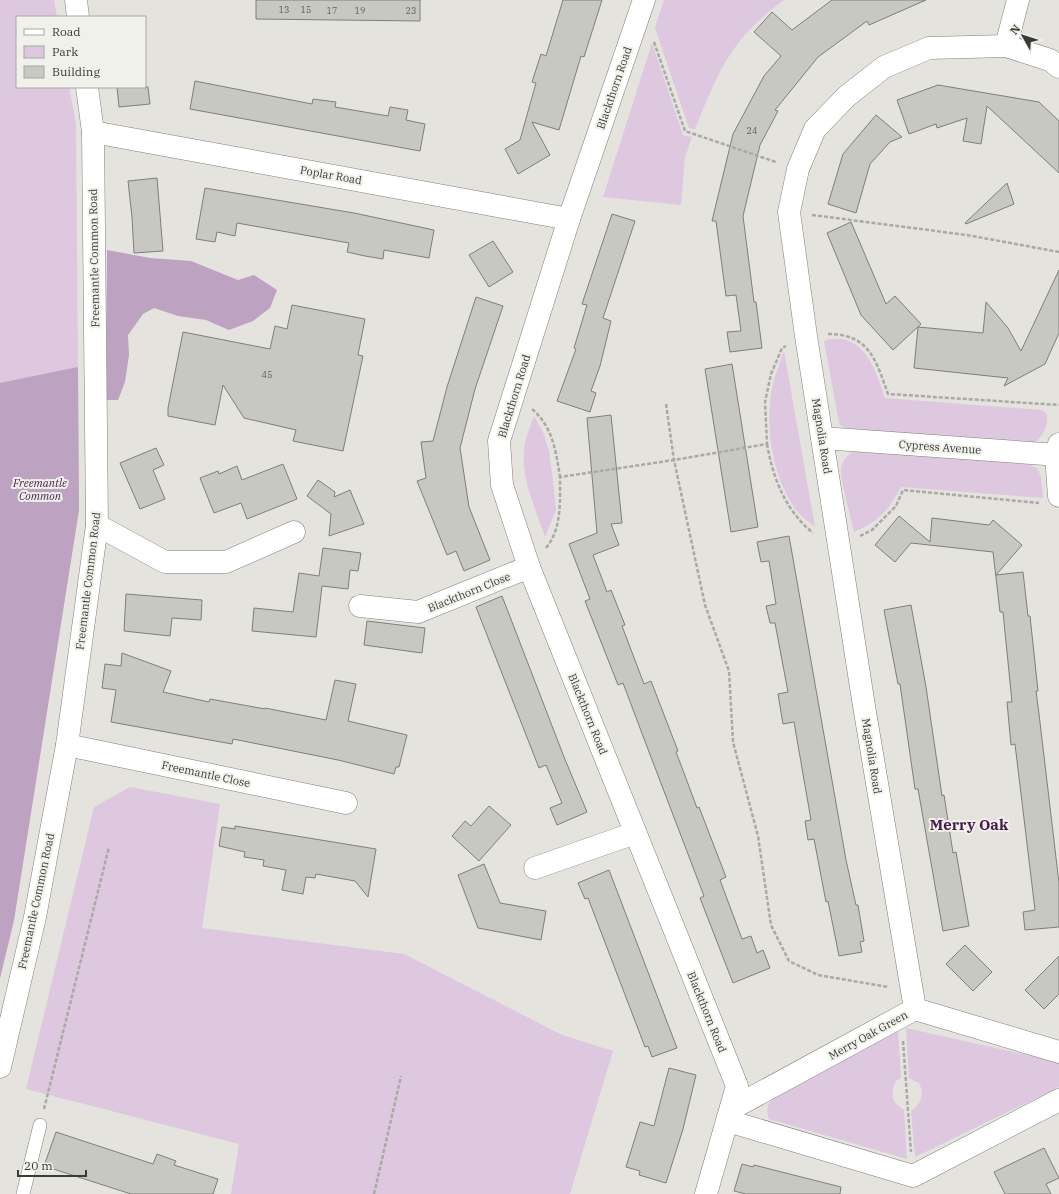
<svg xmlns="http://www.w3.org/2000/svg" width="1059" height="1194" font-family="'IBM Plex Serif',serif">
<style>
.green{fill:#ddc8e0}
.forest{fill:#bda2c1}
.building{fill:#c8c8c3;stroke:#7f7f7a}
.lines{fill:none;stroke-linecap:round;stroke-linejoin:round}
.lane-casing{stroke:#7f7f7a;stroke-width:14}
.street-casing{stroke:#7f7f7a;stroke-width:23}
.path{stroke:#a9a9a5;stroke-width:2.5;stroke-dasharray:4 2;stroke-linecap:butt}
.lane{stroke:#fff;stroke-width:13}
.street{stroke:#fff;stroke-width:22}
.labels{text-anchor:middle;dominant-baseline:central;stroke-width:4;stroke-linejoin:round;paint-order:stroke}
.number-label{font-size:9px;fill:#5e5e5b}
.street-label{font-size:11px;fill:#3a3a38;stroke:#f1f1eb}
.park-label{font-size:11px;font-style:italic;fill:#49254e;stroke:#f1f1eb}
.district-label{font-size:15px;font-weight:bold;fill:#461a4d;stroke:#f1f1eb}
</style>
<rect width="100%" height="100%" fill="#e4e3de"/>
<g class="green">
<polygon points="0,0 54,0 57,17 17,17 17,87 69,87 76,124 79,510 14,920 0,978"/>
<path d="M664 0H784C731 39 719 70 695 129L689 128 655 28Z"/>
<polygon points="652,43 683,135 692,137 685,157 681,205 603,197"/>
<path d="M830 339C835 339 842 338 846 340 870 347 878 378 885 398L1042 410 1047 414C1048 427 1044 435 1033 444L843 428 839 423 824 341Z"/>
<path d="M784 351 815 527C809 522 802 517 797 511 775 482 767 439 770 403 771 385 778 368 784 351Z"/>
<path d="M534 416 543 432 549 451 553 480 556 510 545 537C535 507 519 475 525 443 527 434 531 425 534 416Z"/>
<path d="M863 448 1027 464 1037 468 1041 477 1043 498 901 487C888 511 879 521 854 532 852 522 839 474 841 468 844 456 852 451 863 448Z"/>
<polygon points="130,787 220,804 202,928 404,954 562,1035 613,1051 570,1194 231,1194 239,1144 26,1089 94,807"/>
<path d="M906 1028 1059 1062V1087L915 1157 911 1111C921 1103 925 1095 919 1083L909 1078Z"/>
<path d="M898 1030 901 1078 896 1081C889 1094 892 1103 904 1110L907 1159 769 1119C766 1111 767 1105 773 1098Z"/>
</g>
<g class="forest">
<polygon points="107,250 150,258 191,261 238,280 254,275 277,290 270,308 253,321 229,330 206,320 178,316 154,308 143,314 128,335 129,355 125,382 118,400 106,400"/>
<polygon points="78,367 79,510 14,920 0,978 0,383"/>
</g>
<g class="building">
<polygon points="256,0 420,0 420,21 256,19"/>
<polygon points="563,0 602,0 584,57 581,56 559,130 532,122 550,155 518,174 505,149 520,140 536,83 532,82 541,54 546,56"/>
<polygon points="832,0 926,0 869,25 867,21 818,57 775,110 778,111 760,145 743,216 754,302 756,302 762,348 730,352 727,332 741,331 736,295 726,296 716,221 712,221 733,134 764,76 781,56 754,32 772,12 792,30"/>
<polygon points="195,81 312,104 313,99 336,102 335,107 388,116 390,107 408,110 406,120 425,124 420,151 190,109"/>
<polygon points="938,85 1039,102 1059,121 1059,173 987,106 981,144 963,141 967,118 937,128 936,124 909,134 897,100"/>
<polygon points="117,87 148,87 150,104 119,107"/>
<polygon points="876,115 902,137 890,142 870,164 856,213 828,204 843,154"/>
<polygon points="157,178 163,251 134,253 132,217 128,181"/>
<polygon points="1007,183 1014,204 966,224 965,223"/>
<polygon points="205,188 354,213 434,230 429,258 384,250 383,259 365,256 347,252 349,243 237,223 235,236 217,232 215,242 196,239"/>
<polygon points="612,214 635,221 603,318 611,321 600,366 591,391 596,393 590,412 557,401 576,349 574,348 587,305 582,304"/>
<polygon points="851,222 886,304 895,296 921,324 893,350 861,315 827,233"/>
<polygon points="493,241 513,272 489,287 469,255"/>
<polygon points="1059,270 1059,333 1045,364 1004,386 1008,378 914,368 918,327 983,333 986,302 1008,328 1021,351"/>
<polygon points="476,297 503,306 475,389 460,448 469,507 490,560 464,571 456,551 447,555 417,481 426,478 421,442 433,441 447,387"/>
<polygon points="292,305 365,319 358,355 363,356 343,451 293,441 296,430 244,418 223,385 215,425 168,416 168,408 183,332 270,349 275,326 287,329"/>
<polygon points="732,364 758,527 731,532 705,369"/>
<polygon points="611,415 622,523 611,524 619,545 593,555 607,592 611,590 625,625 622,626 644,684 651,681 678,751 676,752 687,781 697,808 699,807 726,877 720,880 742,939 751,936 757,953 763,950 770,968 733,983 700,898 704,896 646,744 623,683 618,685 585,601 590,599 569,544 597,533 587,418"/>
<polygon points="156,448 164,465 153,470 165,499 140,509 120,463"/>
<polygon points="283,464 297,499 247,519 241,503 214,513 200,478 218,471 219,474 237,466 242,480"/>
<polygon points="318,480 335,492 334,497 350,490 364,524 329,536 331,514 307,496"/>
<polygon points="899,516 930,542 932,518 989,525 993,520 1022,545 996,575 1023,572 1028,616 1030,616 1038,691 1036,691 1039,714 1059,883 1059,927 1025,930 1023,912 1035,910 1015,744 1011,745 1007,702 1012,702 1003,612 1000,612 993,552 911,543 895,562 875,545"/>
<polygon points="789,536 846,860 856,905 858,905 864,941 860,942 862,952 839,956 828,901 826,902 814,839 808,840 805,821 811,820 794,722 783,724 778,694 788,692 775,623 770,623 766,606 776,604 769,561 761,562 757,542"/>
<polygon points="323,548 361,553 358,571 350,570 348,589 322,586 316,637 252,631 254,608 293,612 299,573 319,576"/>
<polygon points="126,594 202,600 201,620 172,618 170,636 124,631"/>
<polygon points="502,596 564,757 587,812 557,825 550,808 562,803 546,765 539,768 476,607"/>
<polygon points="911,605 926,687 942,796 944,795 953,853 956,852 969,926 943,931 918,789 915,789 900,684 898,684 884,610"/>
<polygon points="367,621 425,628 422,653 364,645"/>
<polygon points="122,653 171,671 163,692 209,702 210,699 265,709 265,708 326,720 335,680 356,684 348,721 407,735 399,767 396,767 394,774 338,760 233,739 232,744 111,722 116,690 102,688 105,664 121,666"/>
<polygon points="489,806 511,825 479,861 452,836 465,821 471,826"/>
<polygon points="235,826 376,849 368,897 355,881 316,874 315,878 306,877 303,894 282,890 286,870 263,866 264,860 244,857 245,852 219,846 222,827 235,829"/>
<polygon points="484,864 500,903 546,911 541,940 478,928 458,875"/>
<polygon points="609,870 677,1048 652,1057 648,1046 645,1047 588,898 585,899 578,883"/>
<polygon points="965,945 992,972 973,991 946,964"/>
<polygon points="1059,956 1059,994 1044,1009 1025,990"/>
<polygon points="669,1068 696,1075 683,1129 666,1183 639,1175 640,1171 626,1167 640,1122 654,1126"/>
<polygon points="56,1132 153,1164 157,1154 176,1161 174,1165 218,1179 213,1194 131,1194 44,1166"/>
<polygon points="1044,1148 1059,1178 1046,1184 1051,1194 1005,1194 994,1172"/>
<polygon points="742,1164 753,1167 754,1165 841,1187 840,1194 746,1194 734,1191"/>
</g>
<g class="lines">
<g class="lane-casing">
<polyline id="lane" points="23,1194 40,1125"/>
</g>
<g class="street-casing">
<g id="street">
<polyline points="76,0 78,17"/>
<polyline points="644,0 569,219 499,441 502,485 529,567 737,1086 706,1194"/>
<polyline points="1006,46 1050,60 1059,67"/>
<polyline points="93,132 569,219"/>
<polyline points="822,438 1059,455"/>
<polyline points="1059,444 1056,455 1059,496"/>
<polyline points="97,525 165,562 226,562 294,532"/>
<polyline points="360,606 418,612 529,567"/>
<polyline points="67,745 346,803"/>
<polyline points="535,868 635,833"/>
<polyline points="915,1009 864,706 806,336 789,212 798,169 815,129 847,96 884,67 929,48 1006,46 1018,0"/>
<polyline points="0,1067 35,917 67,745 97,525 93,132 87,87"/>
<polyline points="731,1109 915,1009 1059,1052"/>
<polyline points="728,1121 913,1176 1059,1100"/>
</g>
</g>
<g class="path">
<polyline points="654,42 685,131 776,162"/>
<polyline points="812,215 967,235 1059,252"/>
<path d="M828 334C870 334 876 361 888 394L1059 405"/>
<polyline points="666,404 674,460 705,605 729,671 733,742 758,836 771,925 789,961 818,975 888,987"/>
<path d="M532 409C553 427 556 452 560 477"/>
<path d="M767 444C773 478 785 510 813 533"/>
<polyline points="860,536 872,530 896,506 903,490 1039,503"/>
<path d="M546 548C562 529 560 500 560 477L674 460 767 444 765 402 771 374 782 348 786 346"/>
<polyline points="903,1041 911,1152"/>
<polyline points="44,1109 109,847"/>
<polyline points="374,1194 401,1076"/>
</g>
<use href="#lane" class="lane"/>
<use href="#street" class="street"/>
</g>
<g class="labels">
<g class="number-label">
<text x="284" y="9">13</text>
<text x="306" y="9">15</text>
<text x="332" y="10">17</text>
<text x="360" y="10">19</text>
<text x="411" y="10">23</text>
<text x="752" y="130">24</text>
<text x="267" y="374">45</text>
</g>
<g class="street-label">
<text transform="translate(614 88) rotate(-71)">Blackthorn Road</text>
<text transform="translate(331 175) rotate(10)">Poplar Road</text>
<text transform="translate(94 258) rotate(-91)">Freemantle Common Road</text>
<text transform="translate(514 396) rotate(-73)">Blackthorn Road</text>
<text transform="translate(822 436) rotate(81)">Magnolia Road</text>
<text transform="translate(940 447) rotate(4)">Cypress Avenue</text>
<text transform="translate(88 581) rotate(-83)">Freemantle Common Road</text>
<text transform="translate(469 592) rotate(-22)">Blackthorn Close</text>
<text transform="translate(588 714) rotate(68)">Blackthorn Road</text>
<text transform="translate(872 756) rotate(81)">Magnolia Road</text>
<text transform="translate(206 774) rotate(12)">Freemantle Close</text>
<text transform="translate(36 901) rotate(-78)">Freemantle Common Road</text>
<text transform="translate(707 1012) rotate(68)">Blackthorn Road</text>
<text transform="translate(868 1035) rotate(-29)">Merry Oak Green</text>
</g>
<g class="park-label">
<text x="40" y="483">Freemantle<tspan x="40" dy="13">Common</tspan></text>
</g>
<g class="district-label">
<text x="969" y="824">Merry Oak</text>
</g>
</g>
<rect x="16" y="16" width="130" height="72" fill="#f1f1eb" stroke="#a8a8a3"/>
<rect x="24" y="29" width="20" height="6" fill="#ffffff" stroke="#a8a8a3"/>
<text x="52" y="36" font-size="12" fill="#3a3a38">Road</text>
<rect x="24" y="46" width="20" height="12" fill="#ddc8e0" stroke="#a8a8a3"/>
<text x="52" y="56" font-size="12" fill="#3a3a38">Park</text>
<rect x="24" y="66" width="20" height="12" fill="#c8c8c3" stroke="#a8a8a3"/>
<text x="52" y="76" font-size="12" fill="#3a3a38">Building</text>
<g transform="translate(1023 36) rotate(309)" stroke="#f1f1eb" stroke-width="3" paint-order="stroke">
<path d="M0-3L7 15L0 10L-7 15Z" fill="#3a3a38"/>
<text y="-6" font-size="11" font-weight="bold" text-anchor="middle" fill="#3a3a38">N</text>
</g>
<path d="M18 1170v6h68v-6" fill="none" stroke="#3a3a38" stroke-width="2"/>
<text x="24" y="1170" font-size="12" fill="#3a3a38" stroke="#f1f1eb" stroke-width="3" paint-order="stroke">20 m</text>
</svg>
